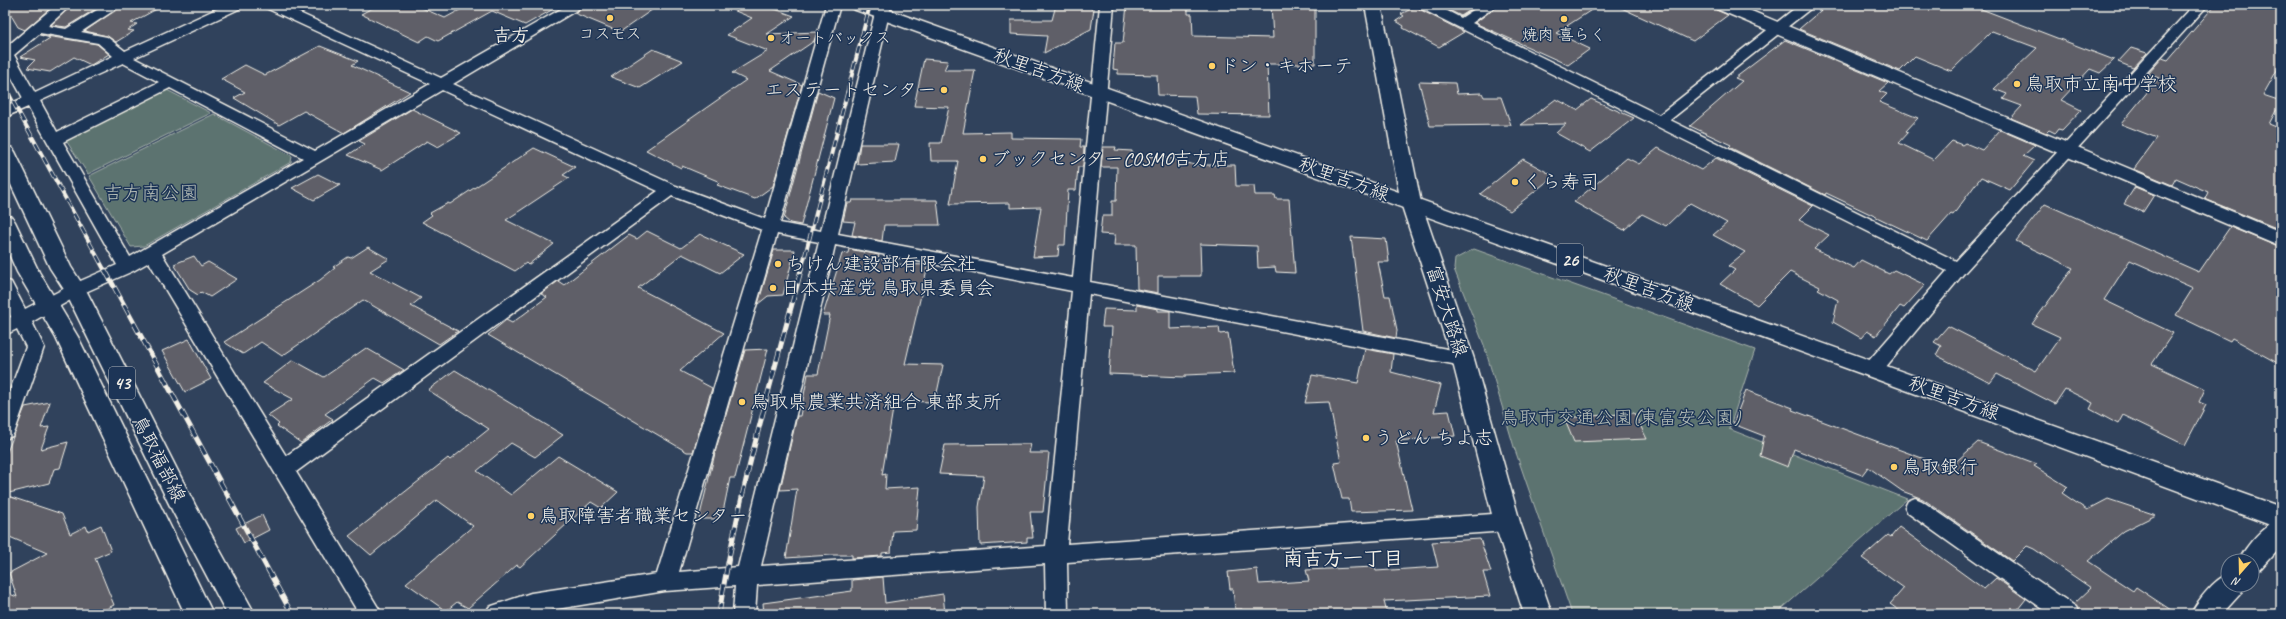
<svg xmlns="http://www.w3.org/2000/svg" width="2286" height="619" font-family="Caveat,'Klee One',sans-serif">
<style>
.green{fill:#5b736f;stroke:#a8b2ac}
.building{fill:#5e5f68;stroke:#f4f1e8}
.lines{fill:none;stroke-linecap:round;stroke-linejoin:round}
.street-casing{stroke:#f4f1e8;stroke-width:3}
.secondary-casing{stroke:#f4f1e8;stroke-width:3}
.primary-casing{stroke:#f4f1e8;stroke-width:3}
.street{fill:#1d3557;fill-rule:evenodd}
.secondary{fill:#1d3557;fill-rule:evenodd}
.primary{fill:#1d3557;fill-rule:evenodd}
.rail-far1-casing{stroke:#f4f1e8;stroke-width:4}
.rail-casing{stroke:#f4f1e8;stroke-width:5}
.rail-far1{stroke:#1d3557;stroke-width:2.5;stroke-dasharray:8;stroke-linecap:butt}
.rail{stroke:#1d3557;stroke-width:3.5;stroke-dasharray:10;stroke-linecap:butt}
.poi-dot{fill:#ffd166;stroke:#1d3557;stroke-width:1.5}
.labels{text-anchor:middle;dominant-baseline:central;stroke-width:3;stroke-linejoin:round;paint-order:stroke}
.far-poi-label{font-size:16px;fill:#f4f1e8;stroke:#1d3557}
.far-quarter-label{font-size:18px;font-weight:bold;fill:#f4f1e8;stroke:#1d3557}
.shield{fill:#1d3557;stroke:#b4b9bc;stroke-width:1}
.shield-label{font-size:18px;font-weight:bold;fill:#f4f1e8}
.poi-label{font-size:19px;fill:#f4f1e8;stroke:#1d3557;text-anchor:start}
.street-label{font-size:19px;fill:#f4f1e8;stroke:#1d3557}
.park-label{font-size:19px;fill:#b7bfb8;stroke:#1d3557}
.neighbourhood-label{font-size:20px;font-weight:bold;fill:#f4f1e8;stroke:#1d3557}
</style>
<rect width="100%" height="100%" fill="#30425c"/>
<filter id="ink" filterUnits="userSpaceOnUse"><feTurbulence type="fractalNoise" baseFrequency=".025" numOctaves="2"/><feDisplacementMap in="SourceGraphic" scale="8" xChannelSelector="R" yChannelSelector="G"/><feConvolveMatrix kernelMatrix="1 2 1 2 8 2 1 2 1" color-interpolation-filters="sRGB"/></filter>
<g filter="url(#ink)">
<g class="green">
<polygon points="165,89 211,113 88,174 65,139"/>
<polygon points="214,114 292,156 291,162 144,246 131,247 89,176"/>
<polygon points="1474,249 1755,350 1729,429 1907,499 1776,614 1572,614 1514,447 1484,345 1454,269 1455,259"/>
</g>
<g class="building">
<polygon points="5,5 54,5 25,30 18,27"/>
<polygon points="72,5 102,5 66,27 51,25"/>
<polygon points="123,5 164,5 131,23 137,24 128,30 134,31 116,42 107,36 85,31"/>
<polygon points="378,5 415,5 445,18 469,5 565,5 560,8 557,7 525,25 492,11 438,41 428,36 419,42 361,14"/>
<polygon points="586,5 659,5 620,32 574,13"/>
<polygon points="721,5 764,5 794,16 767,34 817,32 814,41 770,71 802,85 773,186 755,199 717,185 720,182 682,166 681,168 646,150 746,80 732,73 768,51 727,35 752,18"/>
<polygon points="1056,5 1091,5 1091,9 1094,9 1091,29 1044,53 1047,36 1011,34 1011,20 1052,20"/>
<polygon points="1127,5 1188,5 1188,14 1192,14 1193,36 1273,38 1271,5 1315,5 1315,64 1267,64 1269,115 1197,114 1195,96 1158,95 1157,75 1118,74 1118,70 1113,69 1115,43 1123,43"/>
<polygon points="1439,5 1478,5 1461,16"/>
<polygon points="1498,5 1599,5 1556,33 1590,49 1568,65 1475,23"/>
<polygon points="1615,5 1705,5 1728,15 1693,41"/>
<polygon points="1827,5 1971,5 2114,60 2100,73 2090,69 2061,100 2081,110 2062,130 2058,129 2055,133 2049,130 2046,133 2011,118 2022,106 2003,99 2007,94 1994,89 2037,48 1992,31 1951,71 1915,56 1900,71 1799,29"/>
<polygon points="2215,5 2260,5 2281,12 2281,63 2263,95 2281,101 2269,124 2281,129 2281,230 2205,199 2208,192 2176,178 2172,185 2134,169 2157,138 2121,124 2159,78 2148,74 2162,58 2168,60"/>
<polygon points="1417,6 1419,9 1464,32 1439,47 1403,28 1404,26 1396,21 1404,16 1401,14"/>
<polygon points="40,35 97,44 109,54 91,65 74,57 50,72 27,68 35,60 20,57 50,38"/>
<polygon points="1785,40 1888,83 1879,91 1887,94 1879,102 1918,118 1906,131 1909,132 1899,143 1934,160 1952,141 1962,145 1965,143 1982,150 2000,130 2035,145 2023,156 2034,161 2010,190 1981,177 1953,215 1951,214 1927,241 1826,193 1825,195 1729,147 1731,145 1690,126 1742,81 1735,78"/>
<polygon points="320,46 358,61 352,65 410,92 344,133 304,111 279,125 234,98 245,92 221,79 245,65 265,75"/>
<polygon points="2131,48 2147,53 2133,68 2118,62"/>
<polygon points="653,49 683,61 640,88 611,77"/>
<polygon points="924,59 948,61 944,70 975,70 963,133 1011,132 1011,138 1081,139 1080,147 1084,147 1083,167 1078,167 1076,190 1068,190 1065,245 1059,245 1058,256 1033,257 1041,207 1010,208 1010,203 950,204 958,161 931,161 930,143 941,143 949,107 914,106"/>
<polygon points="1419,82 1455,83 1457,94 1482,93 1484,97 1501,97 1511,125 1430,126"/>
<polygon points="818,91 834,98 801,225 790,223 784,218"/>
<polygon points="1556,99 1577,110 1591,99 1634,118 1590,152 1556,133 1566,124 1521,125"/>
<polygon points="412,109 461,133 438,147 427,141 382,170 348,155 365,144 359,141"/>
<polygon points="860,144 899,144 895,162 857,164"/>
<polygon points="1103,147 1116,147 1115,150 1132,151 1132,156 1165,157 1195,165 1235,165 1236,186 1254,186 1255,195 1275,195 1276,199 1289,199 1295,273 1276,272 1275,267 1258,268 1257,246 1200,244 1201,276 1158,276 1158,293 1137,289 1136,245 1114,245 1115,235 1100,234 1102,216 1112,216 1112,201 1116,201 1117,167 1101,167"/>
<polygon points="534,148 575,167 563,175 569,178 506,220 554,244 528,265 526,263 515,271 422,222 432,215 430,213 448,203 450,204"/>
<polygon points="1658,148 1701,170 1716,158 1813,206 1799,220 1829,235 1814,249 1854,268 1861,260 1889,274 1894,270 1925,285 1904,308 1900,306 1876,336 1867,331 1861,338 1833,322 1838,300 1818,289 1820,287 1790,272 1757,305 1720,284 1735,270 1728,266 1745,252 1713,235 1727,223 1690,203 1666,226 1642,214 1624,230 1574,202 1627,158 1639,164"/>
<polygon points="1523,159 1554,176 1510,211 1480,194"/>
<polygon points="318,174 340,185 314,200 292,188"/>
<polygon points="2135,187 2154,195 2143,212 2124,204"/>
<polygon points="852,200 937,200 940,225 884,225 882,241 852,235 855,222 843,221 847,203 851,203"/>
<polygon points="2045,204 2199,272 2230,227 2281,248 2281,365 2232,338 2230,341 2176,315 2193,288 2130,260 2104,300 2173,333 2152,364 2205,389 2199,402 2206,405 2185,445 2123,415 2118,424 2090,409 2093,403 2065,389 2055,404 1997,374 1990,383 1936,355 1941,346 1934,342 1948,326 2036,371 2060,337 2032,324 2073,268 2016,241"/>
<polygon points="647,231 681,248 700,234 744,254 720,273 682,254 638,288 724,333 680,371 712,388 693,452 687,452 488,335 506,320 512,323 547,297 541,294 558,281 564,285 629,235 637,239"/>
<polygon points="1351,237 1386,239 1389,262 1378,262 1385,296 1390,296 1397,330 1396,338 1363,331"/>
<polygon points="368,247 389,259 370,271 421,298 411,306 458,331 439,344 363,300 282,356 261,342 243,354 224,342 320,280 335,268 333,267 348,257 351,258"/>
<polygon points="849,249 879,255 878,259 891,259 890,264 928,265 905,364 943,365 935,402 897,401 896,409 893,409 882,475 886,474 885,489 920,487 916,530 893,531 891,552 882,553 882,556 852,558 852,555 831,555 786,558 797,489 780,490 797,416 800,416 808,374 818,374 830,315 823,315 842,254 848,253"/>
<polygon points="774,250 795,250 783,295 768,296 758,304"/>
<polygon points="194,256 201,266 208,262 237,279 210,297 201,292 198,295 190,290 174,264"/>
<polygon points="1137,305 1158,309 1158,311 1170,311 1170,329 1219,327 1220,334 1228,333 1234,373 1185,375 1185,377 1109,374 1112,327 1102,327 1104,309 1137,310"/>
<polygon points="189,339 211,379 185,392 162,351"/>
<polygon points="366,348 404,370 384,383 375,378 325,414 333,419 301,443 277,426 279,424 268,415 293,399 263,383 293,360 324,377"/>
<polygon points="768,349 735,478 730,478 723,512 718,512 717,519 699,519 716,449 745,350"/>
<polygon points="1365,349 1393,354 1391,372 1441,385 1434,412 1449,411 1455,436 1396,441 1412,510 1351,512 1349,499 1342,499 1334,463 1341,462 1329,402 1305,403 1312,375 1358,383"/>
<polygon points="455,370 563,435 535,457 511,443 477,471 511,495 558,456 618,492 601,508 591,502 520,567 517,565 468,608 457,602 446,611 406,583 473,526 437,500 371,555 349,536 448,458 450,460 489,429 428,390"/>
<polygon points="1746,390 1793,408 1792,410 1949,468 1978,442 2037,464 2034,466 2068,487 2062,493 2087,510 2108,499 2156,515 2124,531 2088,561 2133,591 2136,587 2177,614 2080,614 2074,604 2091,588 2034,549 2027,546 2012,561 1923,499 1902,491 1868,467 1862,475 1794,449 1788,467 1760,456 1764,436 1733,424"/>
<polygon points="50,402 41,428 49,427 41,449 68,442 60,468 54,469 49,483 5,494 5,457 25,407"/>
<polygon points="1634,413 1647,439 1574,442 1564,418"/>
<polygon points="1031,444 1029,453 1049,453 1043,512 1030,512 1033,538 1027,538 1027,542 980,545 979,507 984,476 939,474 945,445"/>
<polygon points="5,495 62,514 70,534 86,526 88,531 101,525 111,551 95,558 114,605 96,614 5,614 5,592 17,597 9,573 47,553 5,535"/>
<polygon points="262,515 269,530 244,543 236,528"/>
<polygon points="1899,527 1984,589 1996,578 2026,599 2014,614 1904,614 1890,604 1904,588 1862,558 1888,535 1891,537"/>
<polygon points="1480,539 1491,572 1483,572 1490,596 1384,601 1387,614 1242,614 1242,609 1235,609 1233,589 1230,589 1228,572 1257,569 1259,584 1309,581 1306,570 1375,567 1376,571 1438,567 1432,542"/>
<polygon points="883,577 885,603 943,594 945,614 764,614 763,603 852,591 852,580"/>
</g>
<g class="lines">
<g class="street-casing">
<g id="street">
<path d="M56 5H71L48 26 66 29 105 5H122L81 32 107 37 125 51 225 5H243L241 8 134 58 315 151 430 84 266 8 264 5H282L441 78 568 5H585L453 84 676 186 765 219 826 5H840L780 223 821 231 877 5H891L838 234 1073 278 1100 5H1114L1090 282 1463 352 1470 354 1472 359 1470 364 1463 366 1089 294 1067 544 1507 513 1514 516 1518 522 1514 528 1507 531 1067 562 1068 614H1046L1045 564 757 585 755 614H733L735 586 665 591 527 614H486L489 607 531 593 657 574 762 230 672 196 296 472 382 614H359L149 262 133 271 81 294 32 322 44 347 15 431 12 436 5 439V404L26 347 17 329 5 335V320L11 317 5 304V280L11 282 25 309 69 286 117 265 28 107 5 117V106L23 98 5 65V48ZM40 33 98 43 113 56 35 93 14 55ZM123 63 159 82 57 132 40 101ZM170 88 303 158 130 257 63 142ZM442 90 658 191 286 456 162 254ZM777 234 819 242 738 567 679 572ZM835 245 1072 291 1046 546 761 566Z"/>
<polygon points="1418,5 1436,5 1461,18 1481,5 1497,5 1472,23 1659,115 1799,5 1815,5 1670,120 1956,261 2194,5 2208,5 1964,273 1880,374 1873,376 1866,374 1864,369 1866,364 1947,271 1420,8"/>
<polygon points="1915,498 1922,501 2076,607 2079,614 2050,614 1908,513 1905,507 1908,501"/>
</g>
</g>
<g class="secondary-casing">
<g id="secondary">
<polygon points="1365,5 1381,5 1421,203 1474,359 1520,522 1552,614 1524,614 1494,522 1452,359 1401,203"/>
<polygon points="1715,5 1737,5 2281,232 2281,247 1717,9"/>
<path d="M2281 518V547L2261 569 2252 572V561H2239C2246 545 2265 524 2281 518Z"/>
<path d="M2228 574V585H2244L2241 593 2222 614H2191C2198 600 2214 580 2228 574Z"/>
</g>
</g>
<g class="primary-casing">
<g id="primary">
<polygon points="851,5 875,5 2281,507 2281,529 1865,375 853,9"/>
<polygon points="5,146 12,148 15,152 71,267 86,290 195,505 255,614 227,614 173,512 65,291 50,268 5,172"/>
<polygon points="5,215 12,217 15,222 39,272 78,337 213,614 185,614 56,338 17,272 5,245"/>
</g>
</g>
<use href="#street" class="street"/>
<use href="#secondary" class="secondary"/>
<use href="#primary" class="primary"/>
<g class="rail-far1-casing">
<g id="rail-far1">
<polyline points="5,87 105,271"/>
<polyline points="801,271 870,5"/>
</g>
</g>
<g class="rail-casing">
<g id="rail">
<polyline points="105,270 292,614"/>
<path d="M719 614C737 498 771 384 801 270"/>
</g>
</g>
<use href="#rail-far1" class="rail-far1"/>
<use href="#rail" class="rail"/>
</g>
</g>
<g class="poi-dot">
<circle cx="610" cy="18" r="4"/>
<circle cx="1564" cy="19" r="4"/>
<circle cx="771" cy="38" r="4"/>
<circle cx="1212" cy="66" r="4"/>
<circle cx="2017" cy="84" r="4"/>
<circle cx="944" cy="90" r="4"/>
<circle cx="983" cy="159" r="4"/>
<circle cx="1515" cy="182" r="4"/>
<circle cx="778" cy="264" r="4"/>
<circle cx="773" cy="288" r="4"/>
<circle cx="742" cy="402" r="4"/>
<circle cx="1366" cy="438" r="4"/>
<circle cx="1894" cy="467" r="4"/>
<circle cx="531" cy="516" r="4"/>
</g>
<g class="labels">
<g class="far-poi-label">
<text x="610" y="34">コスモス</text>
<text x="1564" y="35">焼肉 喜らく</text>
<text x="779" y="38" text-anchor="start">オートバックス</text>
</g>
<g class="far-quarter-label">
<text x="511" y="35">吉方</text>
</g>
<g class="shield">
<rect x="1557" y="244" width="26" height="32" rx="3"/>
<rect x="109" y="367" width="26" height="32" rx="3"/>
</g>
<g class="shield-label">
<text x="1570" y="260">26</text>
<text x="122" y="383">43</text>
</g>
<g class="poi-label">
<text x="1220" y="66">ドン・キホーテ</text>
<text x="2025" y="84">鳥取市立南中学校</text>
<text x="936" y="90" text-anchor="end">エステートセンター</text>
<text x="991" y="159">ブックセンターCOSMO吉方店</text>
<text x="1523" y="182">くら寿司</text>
<text x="786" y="264">ちけん建設部有限会社</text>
<text x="781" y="288">日本共産党 鳥取県委員会</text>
<text x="750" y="402">鳥取県農業共済組合 東部支所</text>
<text x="1374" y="438">うどん ちよ志</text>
<text x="1902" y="467">鳥取銀行</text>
<text x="539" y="516">鳥取障害者職業センター</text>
</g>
<g class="street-label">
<text transform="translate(1039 70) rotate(20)">秋里吉方線</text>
<text transform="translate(1344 179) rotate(20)">秋里吉方線</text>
<text transform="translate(1649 289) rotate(20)">秋里吉方線</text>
<text transform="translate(1447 311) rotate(72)">富安大路線</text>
<text transform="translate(1954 398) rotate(20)">秋里吉方線</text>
<text transform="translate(159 459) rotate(63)">鳥取福部線</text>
</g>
<g class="park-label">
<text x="151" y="193">吉方南公園</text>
<text x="1620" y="418">鳥取市交通公園(東富安公園)</text>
</g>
<g class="neighbourhood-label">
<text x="1343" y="558">南吉方一丁目</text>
</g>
</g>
<rect width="2286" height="619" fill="none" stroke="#1d3557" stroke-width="20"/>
<rect x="10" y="10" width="2266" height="599" fill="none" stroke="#f4f1e8" stroke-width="1.5" filter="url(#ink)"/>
<g transform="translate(2240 573) rotate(200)"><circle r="19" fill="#1d3557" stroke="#738091"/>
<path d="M0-3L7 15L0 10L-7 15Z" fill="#ffd166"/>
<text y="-6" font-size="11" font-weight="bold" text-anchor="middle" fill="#f4f1e8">N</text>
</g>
</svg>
